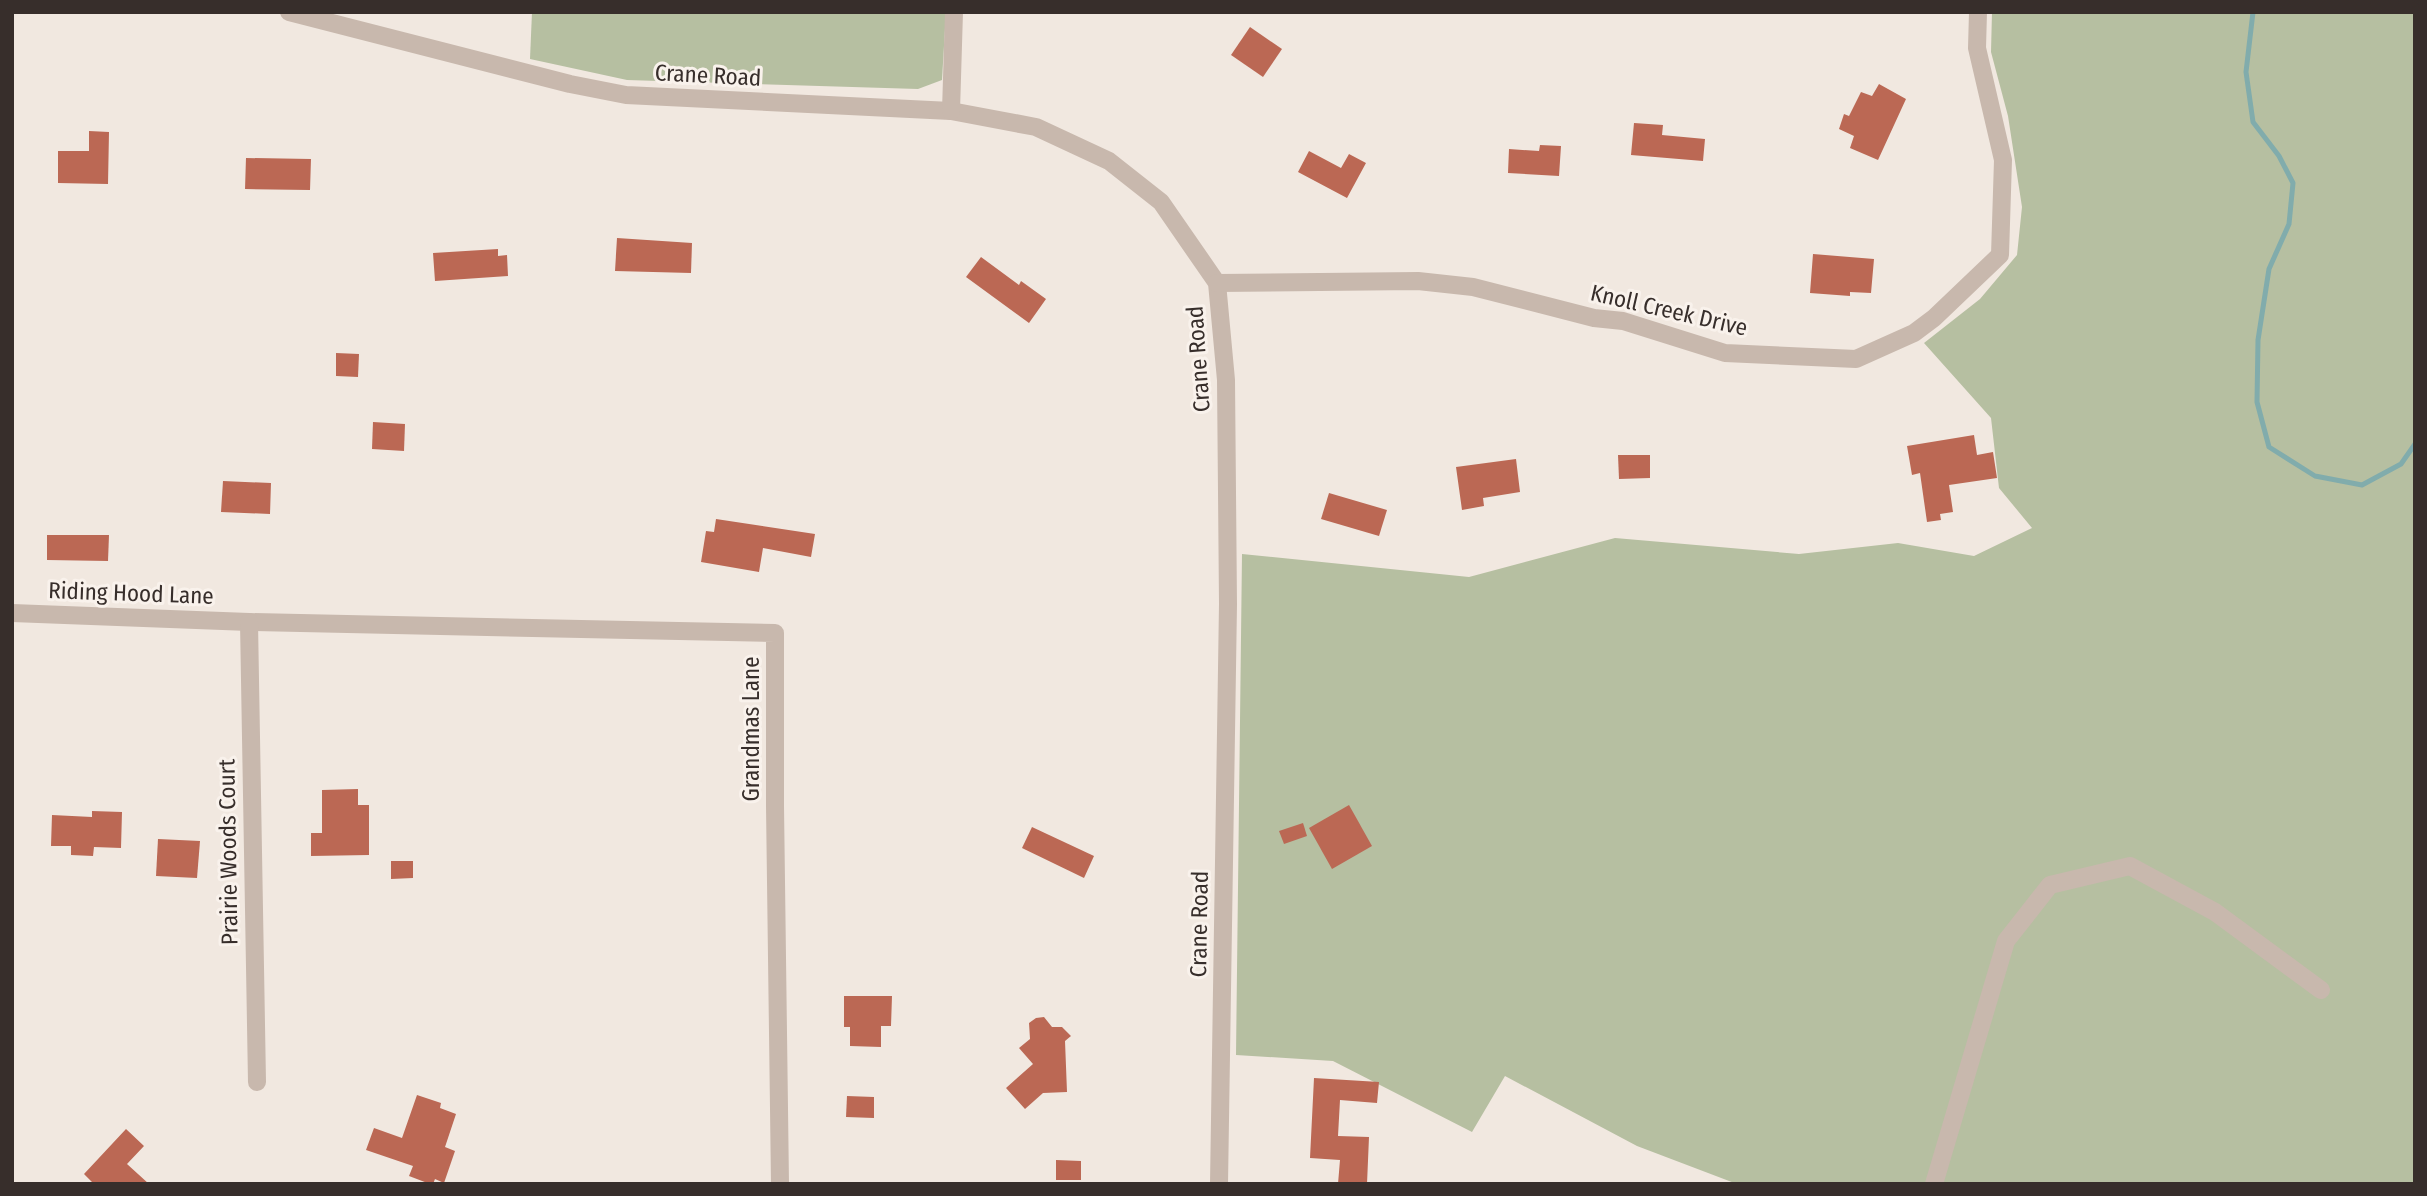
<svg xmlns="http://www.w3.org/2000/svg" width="2427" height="1196" font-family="'Fira Sans Condensed',sans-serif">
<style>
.green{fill:#b6bfa1}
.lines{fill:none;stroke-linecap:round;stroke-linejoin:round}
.stream{stroke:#81acac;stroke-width:5}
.building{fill:#bb6854}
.minor{stroke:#c8b8ad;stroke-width:18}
.labels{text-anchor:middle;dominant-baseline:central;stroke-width:6;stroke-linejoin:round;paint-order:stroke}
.street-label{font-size:23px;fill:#372e2b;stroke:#f9f2ec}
</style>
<rect width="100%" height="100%" fill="#f1e8e0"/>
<g class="green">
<polygon points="532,12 946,12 942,80 918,89 627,80 530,59"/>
<polygon points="1992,12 2415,12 2415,1184 1737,1184 1637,1146 1505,1076 1472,1132 1333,1061 1236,1055 1242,554 1469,577 1615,538 1799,554 1898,543 1974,556 2032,528 1999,488 1991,418 1924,343 1980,299 2017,255 2022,207 2008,116 1991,52"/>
</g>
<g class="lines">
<polyline class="stream" points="2253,12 2246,72 2253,122 2279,156 2293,183 2289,224 2269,269 2258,340 2257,402 2269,447 2315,476 2362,485 2401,464 2415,444"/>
</g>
<g class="building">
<polygon points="1250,27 1282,49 1263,77 1231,55"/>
<polygon points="1879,84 1906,99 1878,160 1850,148 1854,136 1839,129 1844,114 1849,116 1861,92 1872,96"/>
<polygon points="1634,123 1663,125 1662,135 1705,139 1703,161 1631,155"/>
<polygon points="89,131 109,132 108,184 58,183 58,151 89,151"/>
<polygon points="1540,145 1561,146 1559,176 1508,173 1509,149 1539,151"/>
<polygon points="1309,151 1341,168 1349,154 1366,163 1347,198 1298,172"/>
<polygon points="246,158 311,159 310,190 245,189"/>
<polygon points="617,238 692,243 691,273 615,271"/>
<polygon points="498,249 498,256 507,255 508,276 435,281 433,253"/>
<polygon points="1813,254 1874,259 1871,293 1850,292 1850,296 1810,293"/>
<polygon points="981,257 1019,285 1021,281 1046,299 1029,323 966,277"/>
<polygon points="336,353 359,354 358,377 336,376"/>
<polygon points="373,422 405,424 404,451 372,449"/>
<polygon points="1974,435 1977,455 1993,452 1997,478 1949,485 1953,512 1940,514 1941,520 1927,522 1920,473 1912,475 1907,446"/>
<polygon points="1618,455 1650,455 1650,478 1619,479"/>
<polygon points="1516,459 1520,492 1483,498 1484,506 1462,510 1456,467"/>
<polygon points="223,481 271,483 270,514 221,512"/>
<polygon points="1329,493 1387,510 1379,536 1321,519"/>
<polygon points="716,519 815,534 811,557 763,548 759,572 701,562 706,531 714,532"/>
<polygon points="47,535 109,535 108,561 47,560"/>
<polygon points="358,789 358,805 369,805 369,855 311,856 311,833 322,833 322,790"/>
<polygon points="1349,805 1372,846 1332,869 1309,828"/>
<polygon points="92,811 122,812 121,848 94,847 93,856 71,855 71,846 51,846 52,815 92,817"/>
<polygon points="1303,823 1307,836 1284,844 1279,831"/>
<polygon points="1032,827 1094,856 1084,878 1022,848"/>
<polygon points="158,839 200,841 197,878 156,876"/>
<polygon points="391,861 413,861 413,878 391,879"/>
<polygon points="844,996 892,996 891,1026 881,1026 881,1047 850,1046 850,1027 844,1027"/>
<polygon points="1044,1017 1052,1027 1062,1027 1071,1036 1065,1041 1067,1092 1043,1093 1025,1109 1006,1088 1033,1064 1019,1048 1030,1039 1029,1023 1036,1018"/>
<polygon points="1314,1078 1379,1082 1377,1103 1340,1100 1338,1136 1369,1137 1367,1184 1338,1184 1340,1160 1310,1158"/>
<polygon points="417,1095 441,1103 440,1108 456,1114 445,1147 455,1151 444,1183 435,1179 433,1184 430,1184 409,1176 413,1166 366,1150 374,1128 402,1138"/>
<polygon points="847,1096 874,1097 874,1118 846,1117"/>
<polygon points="126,1129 144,1146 127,1164 149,1184 94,1184 84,1174"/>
<polygon points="1056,1160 1081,1161 1081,1180 1056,1180"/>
</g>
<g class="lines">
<g class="minor">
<polyline points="289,12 570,84 626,95 951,111 1036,127 1109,161 1161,202 1217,283 1226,380 1228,604 1219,1184"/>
<polyline points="951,111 954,12"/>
<polyline points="1217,283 1418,281 1473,287 1594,318 1623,321 1725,353 1856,359 1914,333 1934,318 2000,255 2003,160 1977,48 1978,12"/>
<polyline points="12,613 249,622 775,633 775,806 780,1184"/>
<polyline points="249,622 257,1082"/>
<polyline points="1934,1184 2006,941 2050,885 2130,866 2215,912 2321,990"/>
</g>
</g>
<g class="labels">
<g class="street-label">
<text transform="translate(708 75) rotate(3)">Crane Road</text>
<text transform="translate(1669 310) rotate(13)">Knoll Creek Drive</text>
<text transform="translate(1198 359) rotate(-94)">Crane Road</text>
<text transform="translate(131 593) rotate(2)">Riding Hood Lane</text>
<text transform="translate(751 729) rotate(-90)">Grandmas Lane</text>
<text transform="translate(228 852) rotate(-91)">Prairie Woods Court</text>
<text transform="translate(1199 924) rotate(-89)">Crane Road</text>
</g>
</g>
<rect width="2427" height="1196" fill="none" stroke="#372e2b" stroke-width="28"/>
</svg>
